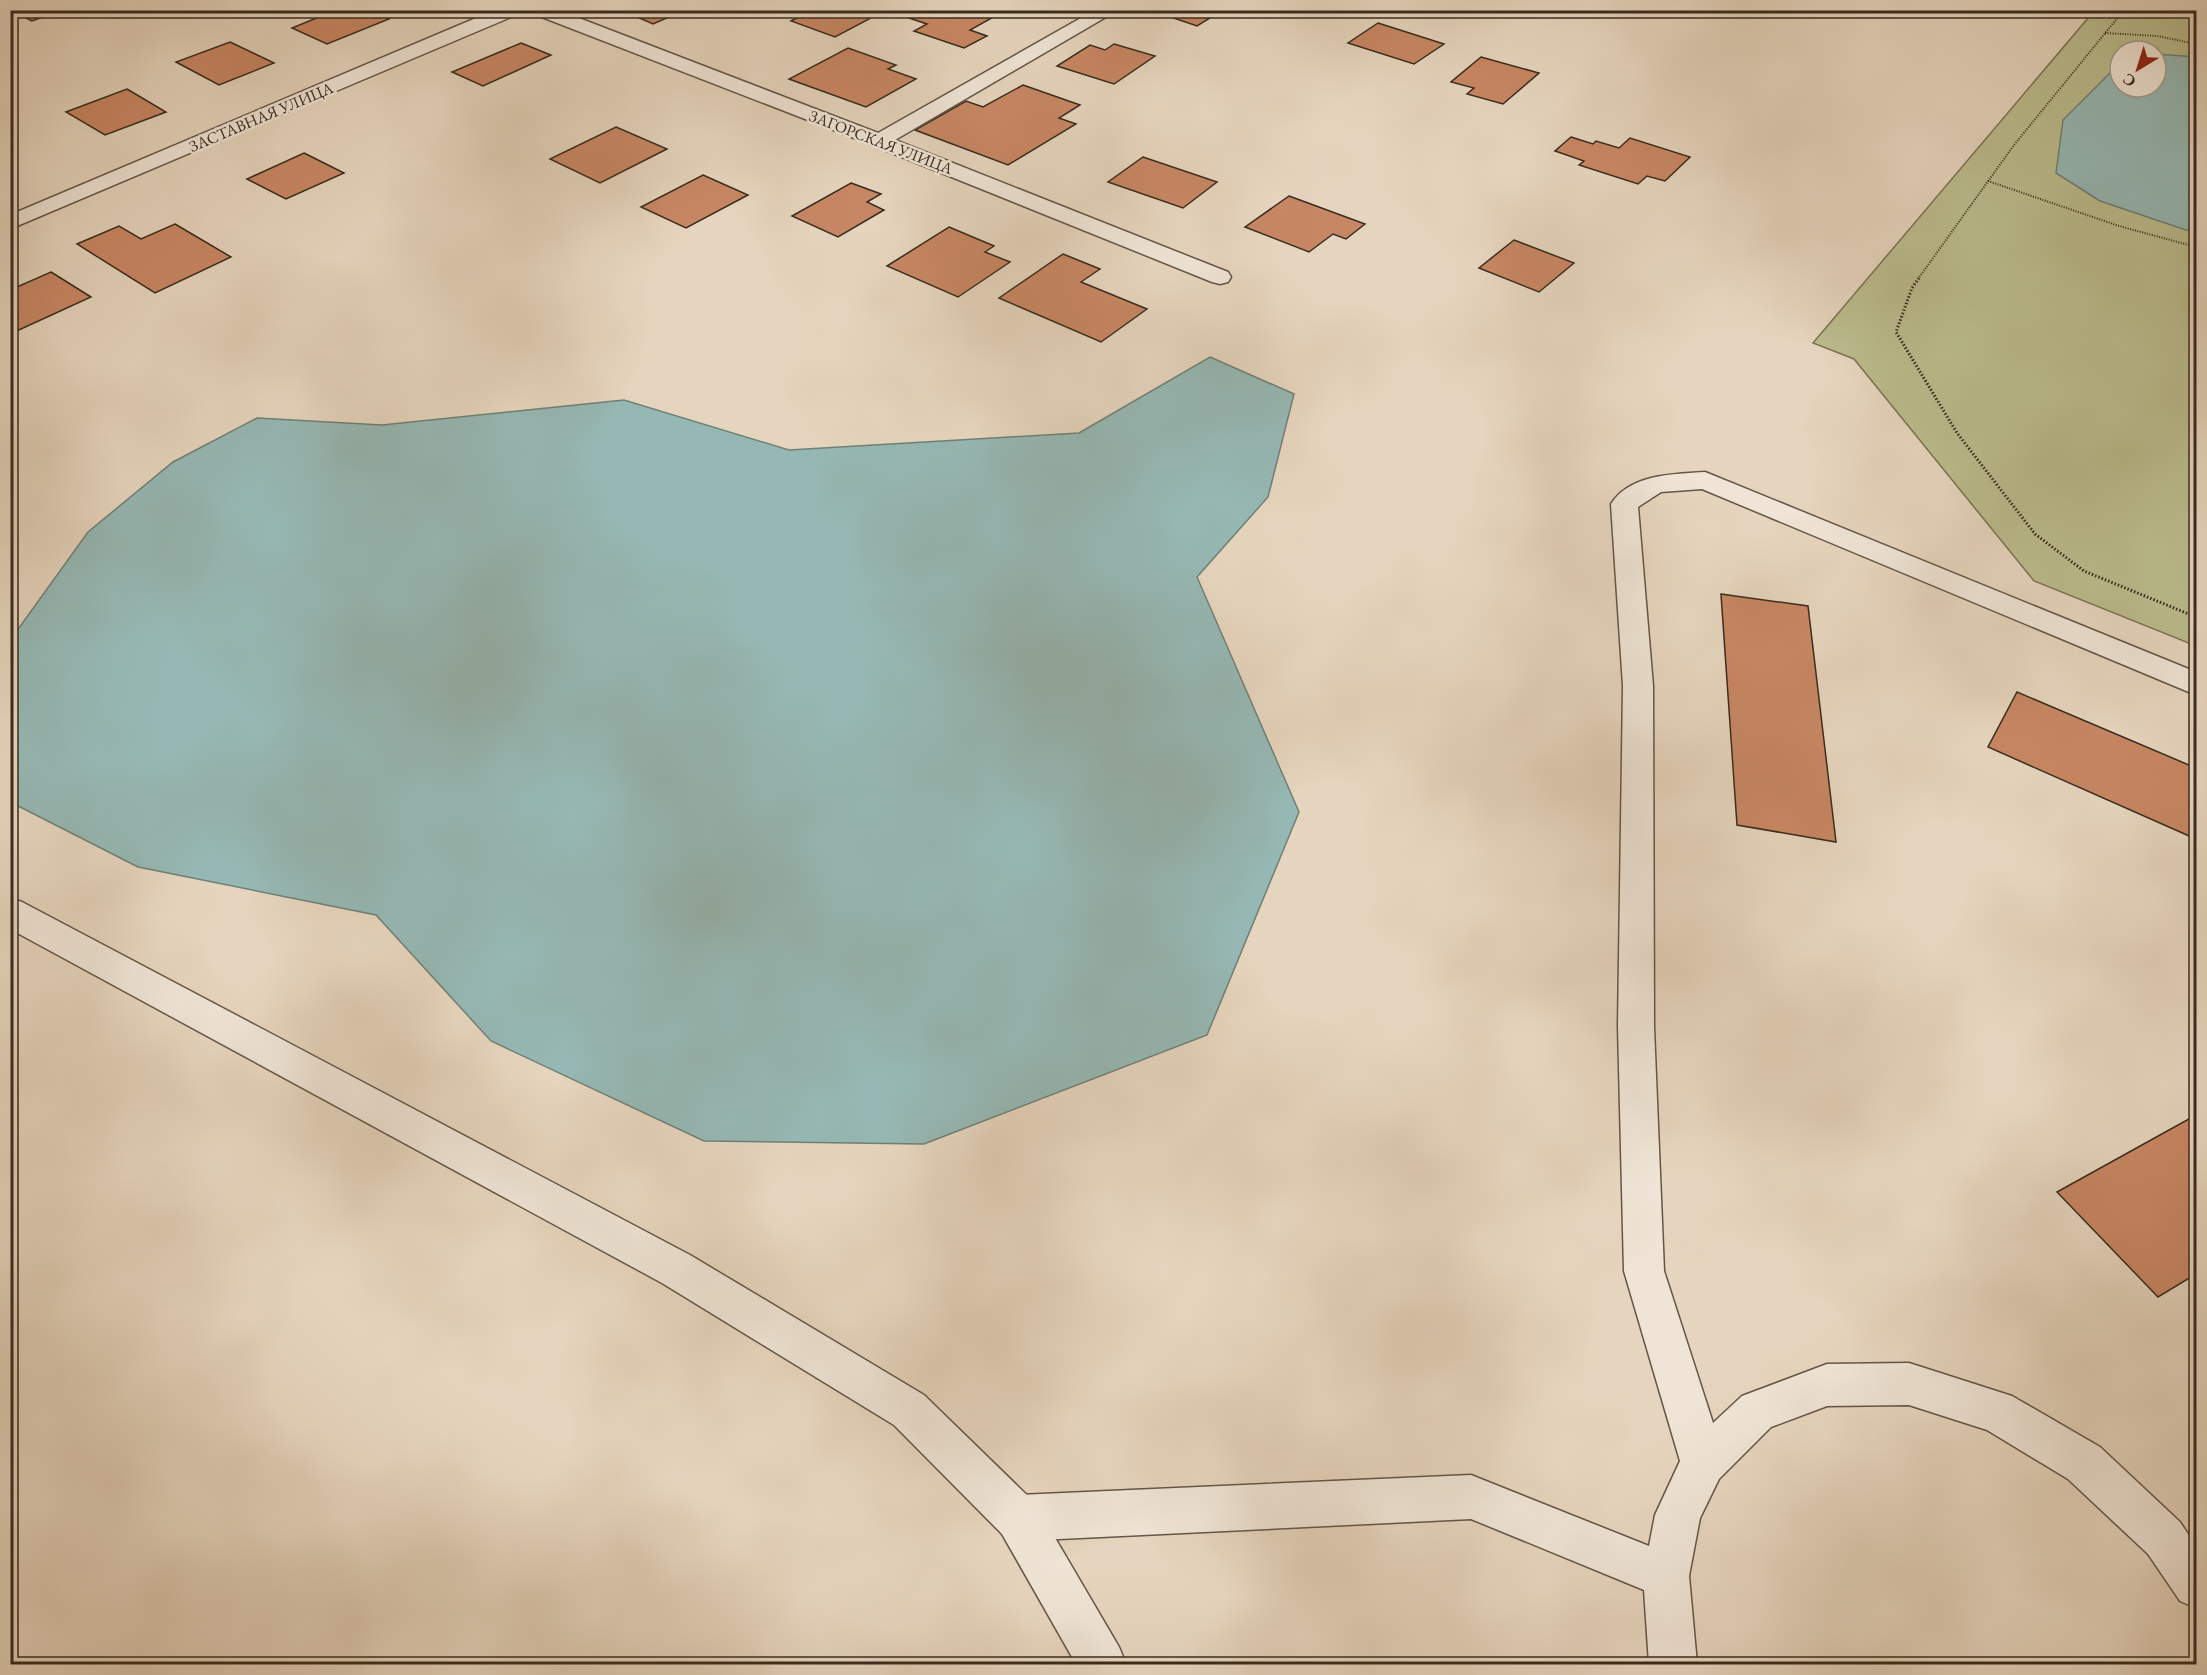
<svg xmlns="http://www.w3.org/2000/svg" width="2207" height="1675" font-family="'EB Garamond',serif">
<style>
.green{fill:#bbbc8e;stroke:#7a7456;stroke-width:1.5;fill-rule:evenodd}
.water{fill:#96b8b4;stroke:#708078;stroke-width:1.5}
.building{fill:#c88764;stroke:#382b1f;stroke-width:1.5}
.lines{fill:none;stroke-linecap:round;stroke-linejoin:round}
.minor-casing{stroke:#645647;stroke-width:3}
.tertiary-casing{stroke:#645647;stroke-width:3}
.path-far1{stroke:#382b1f;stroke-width:2;stroke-dasharray:1 1.5;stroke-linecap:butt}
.path{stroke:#382b1f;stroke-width:3;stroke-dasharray:1.5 2;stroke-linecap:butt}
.minor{fill:#efe4d5;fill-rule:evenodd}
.tertiary{fill:#efe4d5;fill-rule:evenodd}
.labels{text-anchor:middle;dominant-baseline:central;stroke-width:5;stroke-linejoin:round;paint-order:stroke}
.far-street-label{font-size:16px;fill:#382b1f;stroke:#efe4d5}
</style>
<rect width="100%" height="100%" fill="#e6d5be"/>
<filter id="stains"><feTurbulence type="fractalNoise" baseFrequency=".00333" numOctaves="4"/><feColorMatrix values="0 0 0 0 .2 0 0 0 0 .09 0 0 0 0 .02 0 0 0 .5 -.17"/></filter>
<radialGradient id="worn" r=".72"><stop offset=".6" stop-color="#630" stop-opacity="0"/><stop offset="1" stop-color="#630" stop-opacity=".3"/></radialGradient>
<path class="green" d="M2094 11H2196V646L2034 581 1854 359 1813 343ZM2120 51H2156V87H2120Z"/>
<g class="water">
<polygon points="2156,54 2196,57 2196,231 2186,230 2100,201 2056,173 2063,120 2120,63 2120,87 2156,87"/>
<polygon points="1210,357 1294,394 1268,497 1197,577 1299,812 1207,1035 924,1144 704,1141 491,1041 376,915 138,867 16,805 10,786 11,639 88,532 173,462 257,418 382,425 624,400 789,450 1079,433"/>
</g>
<g class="building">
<polygon points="10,10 62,10 32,21"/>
<polygon points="336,10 370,10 389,19 327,44 292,28"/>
<polygon points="621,10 685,10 653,24"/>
<polygon points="812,10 848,10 871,18 835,37 791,21"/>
<polygon points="918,10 1006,10 970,30 987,36 964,48 914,31 927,24 906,17"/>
<polygon points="1150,10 1223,10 1197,26"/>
<polygon points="1378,23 1444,44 1414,64 1348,43"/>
<polygon points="230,42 274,63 219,85 176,62"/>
<polygon points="521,43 551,55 483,86 452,72"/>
<polygon points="1114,44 1155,56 1114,84 1057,66 1090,45 1105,50"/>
<polygon points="848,48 896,65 888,69 916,79 866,107 789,79"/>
<polygon points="1481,57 1539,73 1503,104 1467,94 1474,88 1451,82"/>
<polygon points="1023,85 1080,105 1059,118 1076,124 1008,165 915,130 966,101 983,107"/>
<polygon points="127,89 166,112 105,135 66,112"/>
<polygon points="616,127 667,149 600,183 550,159"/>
<polygon points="1571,137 1593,144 1596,141 1619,148 1630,138 1690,157 1665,181 1647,176 1638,184 1579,165 1584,161 1555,151"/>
<polygon points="304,153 344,173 286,199 247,179"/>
<polygon points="1143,157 1217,182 1183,208 1108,182"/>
<polygon points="703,175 748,195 686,228 641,207"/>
<polygon points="851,183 881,194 867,202 884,210 838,237 792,216"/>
<polygon points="1289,196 1365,224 1346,239 1333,234 1309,252 1245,227"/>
<polygon points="175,224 231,257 155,293 77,244 119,226 141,239"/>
<polygon points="949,227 994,246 985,252 1010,262 958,297 887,266"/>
<polygon points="1514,240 1574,263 1539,292 1479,268"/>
<polygon points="1063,254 1100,269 1081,282 1147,309 1101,342 999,298"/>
<polygon points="51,272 91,297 10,334 10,290"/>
<polygon points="1721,594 1808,606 1836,842 1737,825"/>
<polygon points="2017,692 2196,768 2196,839 1988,747"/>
<polygon points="2196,1115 2196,1274 2158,1297 2057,1192"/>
</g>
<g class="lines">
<g class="minor-casing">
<g id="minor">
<polygon points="495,10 521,10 518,14 10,229 10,215"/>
<polygon points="531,10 558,10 878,133 1095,10 1118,10 895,140 1228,272 1231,277 1228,282 1220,284 1212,282 872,145 534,14"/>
<path d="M1705 472 2196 672V695L1702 489 1661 492 1638 507 1653 686 1654 1027 1664 1271 1713 1423 1742 1396 1827 1364 1909 1363 2012 1396 2100 1447 2180 1522 2196 1546V1608L2180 1601 2148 1554 2068 1479 1987 1430 1909 1405 1827 1406 1771 1427 1719 1479 1700 1518 1689 1576 1697 1664H1649L1644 1590 1471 1519 1018 1541 1002 1534 995 1518 1002 1502 1018 1495 1471 1475 1649 1546 1655 1515 1680 1461 1624 1271 1618 1027 1623 686 1611 504C1630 474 1673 474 1705 472Z"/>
</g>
</g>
<g class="tertiary-casing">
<polygon id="tertiary" points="10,898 22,902 690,1255 924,1395 1034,1502 1119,1647 1126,1664 1076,1664 1002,1534 894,1425 662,1283 10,929"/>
</g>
<g class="path-far1">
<polyline points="2105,33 2157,36 2196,44"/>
<polyline points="1988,181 2119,226 2196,247"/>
<polyline points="1918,279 2014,145 2124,10"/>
</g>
<polyline class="path" points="1919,278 1912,288 1896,332 1957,433 2035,534 2084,571 2196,617"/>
<use href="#minor" class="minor"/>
<use href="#tertiary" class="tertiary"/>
</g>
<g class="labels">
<g class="far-street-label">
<text transform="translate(261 117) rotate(-23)">ЗАСТАВНАЯ УЛИЦА</text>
<text transform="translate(881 142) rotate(21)">ЗАГОРСКАЯ УЛИЦА</text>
</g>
</g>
<rect width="2207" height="1675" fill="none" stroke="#e6d5be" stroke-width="36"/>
<rect x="12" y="12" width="2183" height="1651" fill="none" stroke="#382b1f" stroke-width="3"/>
<rect x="18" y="18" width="2171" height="1639" fill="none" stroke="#382b1f" stroke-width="1.5"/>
<g transform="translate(2138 69) rotate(218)"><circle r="28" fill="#efe4d5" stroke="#a69a8c" stroke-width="1.5"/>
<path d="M0-4.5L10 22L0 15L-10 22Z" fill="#8f2418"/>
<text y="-9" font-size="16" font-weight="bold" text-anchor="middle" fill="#382b1f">С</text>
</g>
<rect width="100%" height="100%" filter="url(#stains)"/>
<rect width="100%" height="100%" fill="url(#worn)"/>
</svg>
